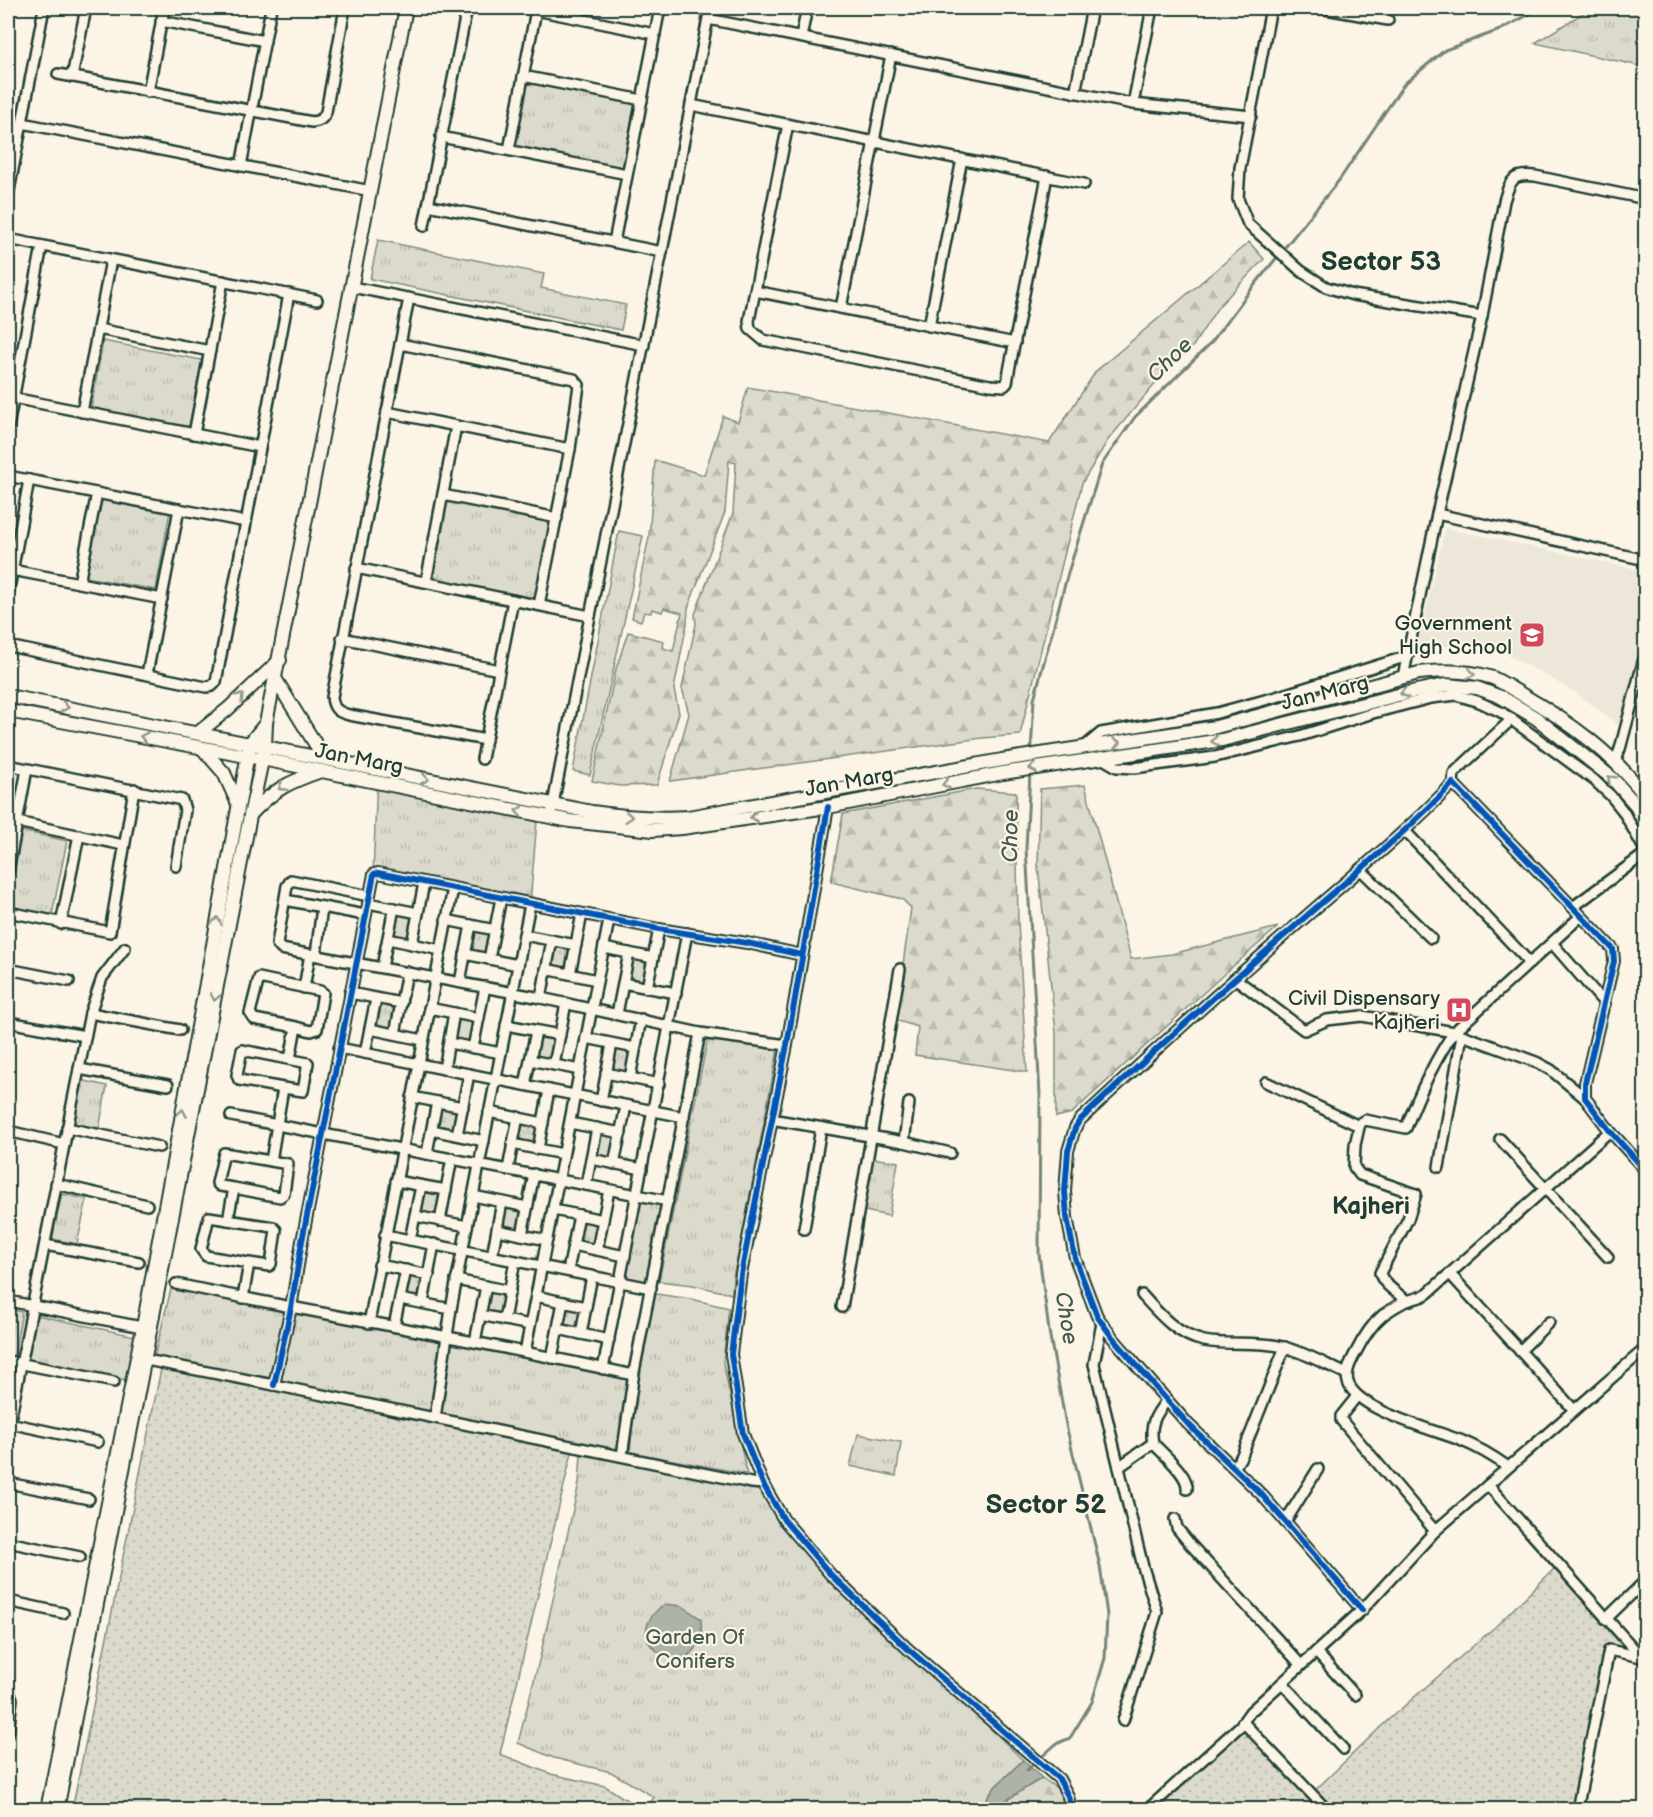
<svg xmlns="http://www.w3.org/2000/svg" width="1653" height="1817" font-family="'Balsamiq Sans',sans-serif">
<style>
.built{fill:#ece7d8}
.grass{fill:url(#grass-dots);stroke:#7e8c80;stroke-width:1.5}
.forest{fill:url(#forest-firs);stroke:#7e8c80;stroke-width:1.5}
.park{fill:url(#park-tufts);stroke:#7e8c80;stroke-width:1.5}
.water{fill:#aeb3a7;stroke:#758479;stroke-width:1.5}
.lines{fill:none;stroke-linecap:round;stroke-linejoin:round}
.stream{stroke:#758479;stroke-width:3}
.minor-casing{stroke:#1f3d34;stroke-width:14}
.major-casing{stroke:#1f3d34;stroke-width:16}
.minor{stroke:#fcf5e5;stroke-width:9}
.major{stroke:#fcf5e5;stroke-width:12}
.cycleway-casing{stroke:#fcf5e5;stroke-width:10}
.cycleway{stroke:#0057b8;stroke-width:6}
.oneway{stroke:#8e998c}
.labels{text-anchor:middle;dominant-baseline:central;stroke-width:4.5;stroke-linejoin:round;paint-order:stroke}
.poi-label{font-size:21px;fill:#1f3d34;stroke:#fcf5e5;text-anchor:end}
.street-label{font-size:21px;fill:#1f3d34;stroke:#fcf5e5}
.park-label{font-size:21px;fill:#455c52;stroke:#fcf5e5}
.water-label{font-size:22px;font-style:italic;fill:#435a51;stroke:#fcf5e5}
.quarter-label{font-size:24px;font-weight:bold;fill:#1f3d34;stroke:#fcf5e5}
.district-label{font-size:27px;font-weight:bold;fill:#1f3d34;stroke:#fcf5e5}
</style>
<defs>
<pattern id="grass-dots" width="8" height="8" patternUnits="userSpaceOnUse" patternTransform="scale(1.5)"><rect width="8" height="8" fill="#dcdacc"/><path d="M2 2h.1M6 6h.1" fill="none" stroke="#bcbcb0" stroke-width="1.8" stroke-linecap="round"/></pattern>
<pattern id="forest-firs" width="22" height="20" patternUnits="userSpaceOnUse" patternTransform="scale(1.5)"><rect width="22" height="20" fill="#dcdacc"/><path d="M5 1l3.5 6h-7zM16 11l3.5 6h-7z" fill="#bcbcb0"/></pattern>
<pattern id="park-tufts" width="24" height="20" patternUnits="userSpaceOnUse" patternTransform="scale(1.5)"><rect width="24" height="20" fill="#dcdacc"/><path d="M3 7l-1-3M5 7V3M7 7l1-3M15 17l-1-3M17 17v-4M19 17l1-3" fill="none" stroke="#bcbcb0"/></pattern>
</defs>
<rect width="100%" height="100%" fill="#fcf5e5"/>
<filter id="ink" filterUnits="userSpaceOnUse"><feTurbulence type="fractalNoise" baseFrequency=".0167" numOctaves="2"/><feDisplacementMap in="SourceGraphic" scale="12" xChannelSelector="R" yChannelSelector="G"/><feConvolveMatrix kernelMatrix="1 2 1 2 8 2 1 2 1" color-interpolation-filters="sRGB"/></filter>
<g filter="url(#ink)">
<polygon class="built" points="1445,528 1645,571 1645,625 1620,726 1579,695 1540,672 1498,650 1469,645 1417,648"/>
<g class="grass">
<polygon points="162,1364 572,1452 500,1754 551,1774 605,1786 633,1804 629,1809 72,1810"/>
<polygon points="1558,1565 1641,1657 1609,1650 1576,1809 1147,1810 1240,1726 1307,1798 1388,1720 1496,1626"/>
</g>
<g class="forest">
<polygon points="1249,242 1264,259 1218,307 1193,346 1172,364 1108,440 1082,483 1020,735 982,738 670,781 689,714 682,688 696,624 695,614 733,513 736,463 729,461 725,512 688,608 687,623 674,689 679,713 657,785 620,786 592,781 616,669 628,632 664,641 663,648 673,651 682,613 664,608 662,612 652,609 651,613 644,612 641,621 632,618 649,537 655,460 704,475 723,416 738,422 748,387 1049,443 1096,371"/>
<polygon points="1085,785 1131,959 1172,954 1278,927 1223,975 1072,1113 1056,1117 1056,1033 1038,866 1040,789"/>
<polygon points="976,789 1016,792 1018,923 1027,1072 915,1055 918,1027 895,1020 911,908 902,899 831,882 843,814"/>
<polygon points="1042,1778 1058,1789 1066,1809 1001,1810 1008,1799"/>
</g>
<g class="park">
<polygon points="1591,8 1645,8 1645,67 1535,43"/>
<polygon points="526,82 635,104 622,168 513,146"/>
<polygon points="378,240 544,274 541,288 626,305 621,330 370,279"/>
<polygon points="103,341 202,360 189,427 91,408"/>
<polygon points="443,495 557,518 539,605 426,582"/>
<polygon points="101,498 170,511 156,590 86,577"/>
<polygon points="619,531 643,536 590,775 573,771"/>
<polygon points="377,775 538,808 530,904 373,876"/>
<polygon points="22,831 67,841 52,915 8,906"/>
<polygon points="397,911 415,915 410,941 391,937"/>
<polygon points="473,928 490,933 487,956 469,952"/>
<polygon points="554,944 571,948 567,971 549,967"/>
<polygon points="631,956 650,961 645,984 627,980"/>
<polygon points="378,1002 397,1006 392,1030 374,1026"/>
<polygon points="457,1016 475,1021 471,1044 453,1041"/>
<polygon points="538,1034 556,1038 551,1061 534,1057"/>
<polygon points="708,1037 778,1049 742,1237 733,1276 732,1294 693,1285 659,1281"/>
<polygon points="614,1047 632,1051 627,1074 610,1070"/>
<polygon points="81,1080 107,1086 99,1129 73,1124"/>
<polygon points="440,1105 459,1109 454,1131 436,1127"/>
<polygon points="521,1121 540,1125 536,1146 516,1142"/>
<polygon points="600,1131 617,1135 612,1160 595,1156"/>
<polygon points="871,1158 898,1162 889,1216 860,1210"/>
<polygon points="424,1189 442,1193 438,1217 418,1213"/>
<polygon points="62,1194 87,1199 77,1244 52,1239"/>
<polygon points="637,1195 668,1201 651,1288 620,1281"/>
<polygon points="505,1205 524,1209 519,1231 501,1227"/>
<polygon points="582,1218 599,1222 594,1246 578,1243"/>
<polygon points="408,1274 425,1277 421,1300 403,1296"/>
<polygon points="172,1285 634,1377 618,1461 764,1490 793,1537 1023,1760 995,1787 980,1809 646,1809 654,1797 611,1772 554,1758 518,1743 541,1653 579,1483 581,1454 153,1362"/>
<polygon points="488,1289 507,1294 501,1316 484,1312"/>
<polygon points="656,1294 691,1299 729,1308 723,1362 747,1474 630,1452 637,1381"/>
<polygon points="565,1305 583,1309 579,1330 561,1327"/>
<polygon points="8,1309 22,1312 14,1356 8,1355"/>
<polygon points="36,1315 135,1336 126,1380 27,1360"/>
<polygon points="858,1434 901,1442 896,1476 850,1466"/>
</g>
<g class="water">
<path d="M665 1604 682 1606 701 1619C703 1638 699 1649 683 1659 646 1658 632 1626 665 1604Z"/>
<polygon points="1023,1760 1042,1778 1008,1799 1001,1809 980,1809 995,1787"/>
</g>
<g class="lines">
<g class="stream">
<polyline points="1031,752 1034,699 1068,573 1102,464 1135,417 1210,344 1249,292 1340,179 1404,84 1445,50 1500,30 1541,8"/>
<polyline points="1027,1770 1056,1744 1070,1738 1092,1702 1105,1658 1107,1615 1100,1566 1066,1425 1049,1331 1039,1254 1040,1095 1026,848 1030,773"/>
</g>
<g class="minor-casing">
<g id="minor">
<polyline points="526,8 655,34"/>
<polyline points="1271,8 1240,168 1238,199 1248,224 1301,271 1326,287 1353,295 1482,316 1437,514 1403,677"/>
<polyline points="1320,8 1388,20"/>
<polyline points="708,19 1133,104 1251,116"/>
<polyline points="161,21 265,41"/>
<polyline points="801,37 807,8"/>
<path d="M58 74 312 122C320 121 323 119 326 112L345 8"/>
<polyline points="523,76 642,100"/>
<polyline points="72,77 86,8"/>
<polyline points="148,92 164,8"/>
<polyline points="1075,93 1092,8"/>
<polyline points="1133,104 1152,8"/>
<polyline points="691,105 1084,184"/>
<polyline points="22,123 371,191"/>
<polyline points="788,124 749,321 750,329 763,340 990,385 1004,386 1007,383 1009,371 1047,176"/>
<polyline points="441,137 627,174"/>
<polyline points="509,150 536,10"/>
<polyline points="241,166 271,8"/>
<polyline points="8,196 44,8"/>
<polyline points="428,205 662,252"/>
<polyline points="424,226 467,8"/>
<polyline points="8,239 317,300"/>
<polyline points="614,242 660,8"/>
<polyline points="352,287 644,345"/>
<polyline points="755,291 1015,343"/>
<path d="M409 298 332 697C333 709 338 712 349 715L486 740"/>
<polyline points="841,308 891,55"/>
<path d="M1482 316 1504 201C1510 181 1512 173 1535 176L1646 199"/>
<polyline points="929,326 962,159"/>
<polyline points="98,329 210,351"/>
<polyline points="400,344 574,379 579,385 570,449 539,605"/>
<polyline points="13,398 260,447"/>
<polyline points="82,412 111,260"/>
<polyline points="387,412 570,449"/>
<polyline points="8,427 42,246"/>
<polyline points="194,434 223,281"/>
<polyline points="8,476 246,522"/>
<polyline points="443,495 557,518"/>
<polyline points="1437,514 1646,560"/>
<polyline points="356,568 590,616"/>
<polyline points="12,570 162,599"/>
<polyline points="426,582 456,426"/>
<polyline points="79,583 97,493"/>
<polyline points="8,594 29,480"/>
<polyline points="342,638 499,670"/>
<polyline points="8,646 206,687 212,686 216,682 289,294"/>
<polyline points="147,674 179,509"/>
<polyline points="1083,748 1101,733 1217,713 1276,697 1408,656"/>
<polyline points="1100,757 1117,767 1134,768 1215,757 1300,736 1373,713 1431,698 1456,695 1477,701 1501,712 1594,780 1611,796 1623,811 1646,852"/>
<polyline points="482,759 513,600"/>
<polyline points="1615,762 1620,749 1646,651"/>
<polyline points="8,765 182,800 185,810 176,866"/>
<polyline points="1453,783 1454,773 1512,719"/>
<polyline points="828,807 787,1045 741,1274 731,1354 743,1434 763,1484 784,1520 831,1575 908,1649 1059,1779 1068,1796 1071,1810"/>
<polyline points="552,809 710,8"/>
<polyline points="17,822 123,845"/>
<polyline points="1405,831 1530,963"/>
<polyline points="1360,869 1431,938"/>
<polyline points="8,871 27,769"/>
<polyline points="369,896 291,880 287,886 277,944 281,949 541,998 700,1033 787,1045"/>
<polyline points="285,900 365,915"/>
<polyline points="368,903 418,913"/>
<polyline points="1573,907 1646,853"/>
<polyline points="8,912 110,932 134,789"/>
<polyline points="1581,916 1454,1032 1536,1062 1551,1070 1585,1098"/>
<polyline points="446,920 495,930"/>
<polyline points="61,924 79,835"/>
<polyline points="524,935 576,945"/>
<polyline points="388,939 441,950"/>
<polyline points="1552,943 1605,1004"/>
<polyline points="412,944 424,883"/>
<polyline points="604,948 653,958"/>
<polyline points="465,954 518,965"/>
<polyline points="316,955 322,907"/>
<polyline points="489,959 501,898"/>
<polyline points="382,967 394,908"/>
<polyline points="8,969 69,981"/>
<polyline points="546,969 597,980"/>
<polyline points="570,974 582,914"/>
<path d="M1236 979 1304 1030 1327 1020 1362 1016 1454 1032C1433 1062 1419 1094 1406 1128L1365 1120 1360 1123 1355 1145 1354 1167 1360 1175 1416 1194 1408 1219 1380 1273C1383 1285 1398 1293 1407 1301"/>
<polyline points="460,982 471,925"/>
<polyline points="623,983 676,993"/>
<polyline points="304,988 310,954"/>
<polyline points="647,988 659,929"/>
<polyline points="350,993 401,1003"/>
<polyline points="541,998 552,940"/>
<polyline points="429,1008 479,1018"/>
<polyline points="90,1013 180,1030"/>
<polyline points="617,1014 629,953"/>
<polyline points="8,1022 85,1036"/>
<polyline points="506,1025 560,1035"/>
<polyline points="370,1029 423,1040"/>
<polyline points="395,1034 407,972"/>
<polyline points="586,1038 635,1048"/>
<polyline points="449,1043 501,1053"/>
<polyline points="339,1048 684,1117"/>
<polyline points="473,1048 485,987"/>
<polyline points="365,1053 376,999"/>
<polyline points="290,1059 296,1027 254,1019 250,1013 259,978 320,991 323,993 317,1029 311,1031 296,1027"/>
<polyline points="530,1060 580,1070"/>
<polyline points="554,1065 566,1003"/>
<polyline points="79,1069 168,1085"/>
<polyline points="444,1069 454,1013"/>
<polyline points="606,1073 659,1084"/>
<polyline points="630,1078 641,1019"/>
<polyline points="1266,1082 1359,1126"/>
<polyline points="525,1085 536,1031"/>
<polyline points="412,1097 463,1107"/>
<polyline points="601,1101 612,1044"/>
<polyline points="489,1112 543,1123"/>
<polyline points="231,1116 668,1201"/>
<polyline points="771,1119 904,1142 950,1153"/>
<polyline points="570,1123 621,1133"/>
<polyline points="67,1128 159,1147"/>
<polyline points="432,1130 484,1141"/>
<polyline points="8,1131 64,1144"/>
<polyline points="457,1135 469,1074"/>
<polyline points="1500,1139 1608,1257"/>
<polyline points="904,1142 909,1103"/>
<polyline points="512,1144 563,1154"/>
<polyline points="538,1149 549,1090"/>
<polyline points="427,1153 437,1102"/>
<polyline points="591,1159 642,1169"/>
<polyline points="271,1161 283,1088 239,1080 237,1075 242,1050 308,1063 303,1091 283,1088"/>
<polyline points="614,1164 626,1106"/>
<polyline points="1439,1167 1462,1035"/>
<polyline points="508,1169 518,1117"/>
<polyline points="396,1181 446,1190"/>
<polyline points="56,1184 147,1205"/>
<polyline points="586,1185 597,1128"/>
<polyline points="473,1196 527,1207"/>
<polyline points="553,1210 579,1215"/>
<polyline points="415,1216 467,1226"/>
<polyline points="228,1220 234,1188 220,1186 217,1183 224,1153 288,1164 284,1194 280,1197 234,1188"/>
<polyline points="440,1221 452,1158"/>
<polyline points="804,1229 821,1128"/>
<polyline points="497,1230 547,1240"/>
<polyline points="385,1235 651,1288"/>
<polyline points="522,1235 534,1174"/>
<polyline points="410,1240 421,1186"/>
<polyline points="45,1245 139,1262"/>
<polyline points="573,1245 625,1256"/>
<polyline points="597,1250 603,1220"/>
<polyline points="492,1256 502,1202"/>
<polyline points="379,1265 429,1275"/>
<polyline points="568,1271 579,1215 603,1220 609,1190"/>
<polyline points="1450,1274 1574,1410"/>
<polyline points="456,1280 510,1291"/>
<path d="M176 1284C329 1316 482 1341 633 1375"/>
<path d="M1142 1295C1159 1314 1178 1336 1204 1341 1230 1346 1256 1340 1283 1347 1305 1352 1326 1365 1347 1374"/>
<polyline points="536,1296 563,1302"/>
<polyline points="243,1298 249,1263 206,1256 201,1249 209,1217 273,1227 276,1230 271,1264 269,1266 249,1263"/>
<polyline points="400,1299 451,1309"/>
<polyline points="8,1301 147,1328"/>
<polyline points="423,1303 434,1244"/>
<polyline points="842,1307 900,969"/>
<polyline points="480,1315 530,1325"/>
<polyline points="504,1320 515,1261"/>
<polyline points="369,1323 453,888"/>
<polyline points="1102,1323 1094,1364 1143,1567 1157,1612 1123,1721"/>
<polyline points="394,1326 406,1270"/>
<polyline points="558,1329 609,1340"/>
<polyline points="581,1334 586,1307"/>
<polyline points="475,1342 486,1286"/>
<polyline points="1520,1351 1549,1322"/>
<polyline points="525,1352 609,920"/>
<polyline points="552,1358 563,1302 586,1307 592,1276"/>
<polyline points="141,1359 274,1385 751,1483 763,1484"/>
<polyline points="8,1361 114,1382"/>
<polyline points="603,1369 687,933"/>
<polyline points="274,1385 291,1308 302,1241 374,874 378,873 659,929 747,943 802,955"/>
<polyline points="1357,1396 1341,1416 1341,1420 1435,1531"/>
<polyline points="435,1418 451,1309 530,904"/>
<polyline points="9,1423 98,1442"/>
<polyline points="8,1431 90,1013 102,978 125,948"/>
<path d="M1153 1443C1162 1453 1189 1475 1187 1489"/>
<polyline points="622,1456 634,1372 700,1033"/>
<path d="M1119 1467 1153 1443C1149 1424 1156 1414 1167 1400"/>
<polyline points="1235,1467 1242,1455 1285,1347"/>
<path d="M1508 1467C1493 1456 1477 1447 1460 1440 1434 1430 1356 1410 1348 1382 1345 1372 1351 1361 1356 1352 1363 1338 1371 1325 1383 1315 1390 1310 1399 1304 1407 1301 1415 1298 1421 1298 1428 1293L1610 1131"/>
<polyline points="8,1483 89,1499"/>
<polyline points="1488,1485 1641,1657"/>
<polyline points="1175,1519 1177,1528 1190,1544 1301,1665"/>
<polyline points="1285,1522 1318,1469"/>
<polyline points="8,1542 80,1557"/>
<polyline points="8,1601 63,1613"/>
<path d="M1362 1610 1262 1495 1188 1424 1158 1390 1113 1338 1097 1316 1075 1258 1067 1217 1065 1191 1068 1151 1075 1128 1080 1120C1150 1055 1221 990 1294 927 1347 880 1404 835 1453 783L1613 949 1614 961 1585 1083V1098L1610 1131 1646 1171"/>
<polyline points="1606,1619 1646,1580"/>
<polyline points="1316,1652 1355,1695"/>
<polyline points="1282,1683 1343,1749"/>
<polyline points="8,1689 12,1699 8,1734"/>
<polyline points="1243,1722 1327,1810"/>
<polyline points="1147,1810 1240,1726 1250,1712 1362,1610 1435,1531 1646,1348"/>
<polyline points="1577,1810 1609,1650 1641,1657"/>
</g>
</g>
<g class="major-casing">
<g id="major">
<polyline points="276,680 324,758"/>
<path d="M8 696 592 812C625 817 655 819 688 817L1002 760 1216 727 1419 673C1444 670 1468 670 1493 678 1502 682 1512 689 1521 694 1568 721 1613 753 1646 797"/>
<polyline points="8,711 262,759 570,821 653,830 682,828 828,807 1003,773 1222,740 1402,694 1446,685 1477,688 1501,697 1536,718 1612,778 1635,804 1646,826"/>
<polyline points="198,733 228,709 280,660"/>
<polyline points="202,748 224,773 238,804"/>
<path d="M250 815C274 789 289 782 321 771"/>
<polyline points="47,1810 143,1327 250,743 266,723"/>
<polyline points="57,1810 250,816 265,747 266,723 406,8"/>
</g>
</g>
<use href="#minor" class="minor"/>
<use href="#major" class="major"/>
<g class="cycleway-casing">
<g id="cycleway">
<polyline points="828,807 787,1045 741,1274 731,1354 743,1434 763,1484 784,1520 831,1575 908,1649 1059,1779 1068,1796 1071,1810"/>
<polyline points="274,1385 291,1308 302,1241 374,874 378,873 659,929 747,943 802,955"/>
<path d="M1362 1610 1262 1495 1188 1424 1158 1390 1113 1338 1097 1316 1075 1258 1067 1217 1065 1191 1068 1151 1075 1128 1080 1120C1150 1055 1221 990 1294 927 1347 880 1404 835 1453 783L1613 949 1614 961 1585 1083V1098L1610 1131 1646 1171"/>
</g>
</g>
<use href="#cycleway" class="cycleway"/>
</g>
<defs><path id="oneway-chevron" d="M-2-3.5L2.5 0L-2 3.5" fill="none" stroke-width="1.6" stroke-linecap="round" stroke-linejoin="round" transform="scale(1.5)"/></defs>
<g class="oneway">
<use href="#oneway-chevron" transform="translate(1471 674) rotate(12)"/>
<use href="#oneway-chevron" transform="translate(1404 693) rotate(167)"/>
<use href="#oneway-chevron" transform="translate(240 697) rotate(-44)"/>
<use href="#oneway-chevron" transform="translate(65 707) rotate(11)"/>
<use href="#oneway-chevron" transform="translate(144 737) rotate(-169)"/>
<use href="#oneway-chevron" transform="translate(1215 741) rotate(171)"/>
<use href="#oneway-chevron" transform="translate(1117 743) rotate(-9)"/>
<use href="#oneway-chevron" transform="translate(1033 768) rotate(171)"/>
<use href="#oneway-chevron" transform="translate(425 779) rotate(11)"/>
<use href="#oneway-chevron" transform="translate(1611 779) rotate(-136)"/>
<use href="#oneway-chevron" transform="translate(946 784) rotate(169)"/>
<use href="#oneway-chevron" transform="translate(282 787) rotate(147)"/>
<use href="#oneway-chevron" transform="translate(519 811) rotate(-169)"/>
<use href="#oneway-chevron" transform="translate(629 817) rotate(5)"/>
<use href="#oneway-chevron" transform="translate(754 817) rotate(172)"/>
<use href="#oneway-chevron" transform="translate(217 921) rotate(-80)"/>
<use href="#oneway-chevron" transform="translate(215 997) rotate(101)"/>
<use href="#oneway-chevron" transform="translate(182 1113) rotate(-80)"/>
</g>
</g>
<defs>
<g id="school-square" transform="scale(1.35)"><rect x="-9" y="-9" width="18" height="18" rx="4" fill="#d1495b" stroke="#fcf5e5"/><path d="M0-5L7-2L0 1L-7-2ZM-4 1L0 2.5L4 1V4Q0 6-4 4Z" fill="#fff"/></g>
<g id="hospital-square" transform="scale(1.35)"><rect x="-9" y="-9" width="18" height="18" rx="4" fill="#d1495b" stroke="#fcf5e5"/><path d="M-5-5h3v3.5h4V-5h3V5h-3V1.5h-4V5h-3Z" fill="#fff"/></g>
</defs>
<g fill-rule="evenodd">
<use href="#school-square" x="1532" y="635"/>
<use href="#hospital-square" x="1459" y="1010"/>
</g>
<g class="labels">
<g class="poi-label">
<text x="1512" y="623">Government<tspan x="1512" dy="24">High School</tspan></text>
<text x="1440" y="998">Civil Dispensary<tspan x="1440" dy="24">Kajheri</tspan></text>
</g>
<g class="street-label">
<text transform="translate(1325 693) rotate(-14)">Jan Marg</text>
<text transform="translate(359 759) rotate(11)">Jan Marg</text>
<text transform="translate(849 782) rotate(-10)">Jan Marg</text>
</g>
<g class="park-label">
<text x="695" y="1637">Garden Of<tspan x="695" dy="24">Conifers</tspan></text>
</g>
<g class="water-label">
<text transform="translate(1170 360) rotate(-44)">Choe</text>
<text transform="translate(1011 836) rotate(-89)">Choe</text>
<text transform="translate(1066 1318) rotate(81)">Choe</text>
</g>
<g class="quarter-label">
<text x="1371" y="1206">Kajheri</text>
</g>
<g class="district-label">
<text x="1381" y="262">Sector 53</text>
<text x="1046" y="1505">Sector 52</text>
</g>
</g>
<rect width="1653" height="1817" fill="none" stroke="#fcf5e5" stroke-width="30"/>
<rect x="15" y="15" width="1623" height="1787" fill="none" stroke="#1f3d34" stroke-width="2" filter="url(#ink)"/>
</svg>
